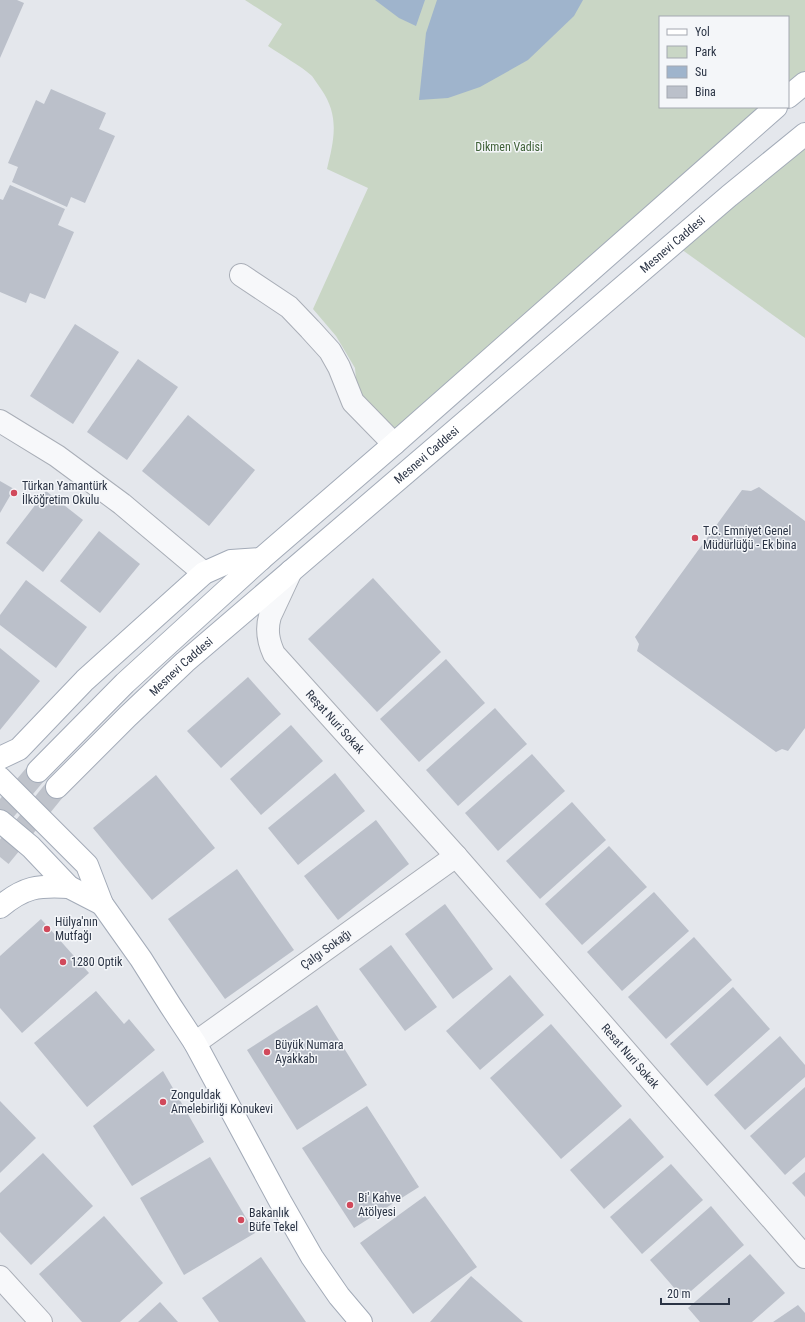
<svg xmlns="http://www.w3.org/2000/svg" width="805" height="1322" font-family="'Roboto Condensed',sans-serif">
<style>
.green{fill:#c9d6c5}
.water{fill:#9fb4cc}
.building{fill:#bbc0ca}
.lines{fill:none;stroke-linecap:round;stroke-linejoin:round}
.major-tunnel{stroke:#bfc3cb;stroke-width:22;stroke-dasharray:22 11;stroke-linecap:butt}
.minor-casing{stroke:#a9aeb7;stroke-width:24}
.major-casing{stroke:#a3abb8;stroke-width:24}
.minor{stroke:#f7f8fa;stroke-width:22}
.major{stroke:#fff;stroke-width:22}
.poi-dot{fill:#d1495b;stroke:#f4f6f9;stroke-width:1.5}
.labels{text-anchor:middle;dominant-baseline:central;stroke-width:3;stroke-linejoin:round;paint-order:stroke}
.park-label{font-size:12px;fill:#3f6138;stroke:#f4f6f9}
.street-label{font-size:12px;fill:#2b3445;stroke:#f4f6f9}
.poi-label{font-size:12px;fill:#2b3445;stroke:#f4f6f9;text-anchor:start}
</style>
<rect width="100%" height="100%" fill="#e4e7ec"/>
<g class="green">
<path d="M245 0H805V83L788 97V17H660V107H776L394 444 357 390 355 368 336 336 313 309 368 188 327 169C334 140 340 116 321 89 318 85 315 80 312 76 301 66 281 55 268 46L282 24Z"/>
<polygon points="805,134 805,338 674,244"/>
</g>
<g class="water">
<polygon points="375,0 425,0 416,26 399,18"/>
<polygon points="437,0 583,0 574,16 528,60 480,87 448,98 419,100 426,33"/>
</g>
<g class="building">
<polygon points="0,0 17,0 24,3 0,58"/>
<polygon points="51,89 106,113 99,129 115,136 85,203 71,197 67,207 12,182 18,167 8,163 36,100 44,104"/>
<polygon points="10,185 65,209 58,225 74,232 45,299 30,293 26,303 0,292 0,199 3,200"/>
<polygon points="75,324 119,352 73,424 30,396"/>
<polygon points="138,359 178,387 127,460 87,432"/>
<polygon points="188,415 255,470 209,526 142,471"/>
<polygon points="0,481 14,489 0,513"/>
<polygon points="759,487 805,521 805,728 788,751 782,749 776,752 637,651 639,644 635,637 742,490 751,491"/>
<polygon points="46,491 83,520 43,572 6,543"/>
<polygon points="99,531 140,564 100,613 60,581"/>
<polygon points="373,578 441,652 377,712 308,639"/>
<polygon points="26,580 87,627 56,668 0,625 0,615"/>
<polygon points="0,648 40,681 0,730"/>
<polygon points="446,659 485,703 419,762 380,719"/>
<polygon points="248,677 281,714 221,768 187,731"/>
<polygon points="495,708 527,744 458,806 426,770"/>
<polygon points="291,725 323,761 261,815 230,779"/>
<polygon points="532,754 565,791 498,851 465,813"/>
<polygon points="335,773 365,811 298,865 268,828"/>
<polygon points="156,775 215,848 152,900 93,828"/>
<polygon points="572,802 606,840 540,899 506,861"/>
<polygon points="376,820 409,864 338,920 304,876"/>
<polygon points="609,846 647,887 582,945 545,904"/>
<polygon points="237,869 294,950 225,999 168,919"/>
<polygon points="654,892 689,931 622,991 587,952"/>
<polygon points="445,904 493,969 453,999 405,934"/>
<polygon points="41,919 89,973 22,1033 0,1008 0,956"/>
<polygon points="694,937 732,980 666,1039 628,997"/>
<polygon points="391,945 437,1007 405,1031 359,969"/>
<polygon points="510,975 544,1015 480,1070 446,1031"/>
<polygon points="733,987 770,1029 707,1086 670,1044"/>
<polygon points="96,991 124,1024 129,1019 155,1050 87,1107 34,1043"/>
<polygon points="317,1005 367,1085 297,1130 247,1050"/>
<polygon points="551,1024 622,1106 561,1159 490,1078"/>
<polygon points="780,1036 805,1065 805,1077 745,1130 714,1095"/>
<polygon points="163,1071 204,1142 132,1186 93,1126"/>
<polygon points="805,1087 805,1157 785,1175 750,1136"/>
<polygon points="0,1101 36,1138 0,1173"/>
<polygon points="367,1106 419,1187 354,1228 302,1148"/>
<polygon points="630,1118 664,1157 604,1209 570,1170"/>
<polygon points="43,1153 93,1206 31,1265 0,1232 0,1193"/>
<polygon points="210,1157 255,1233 184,1275 140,1198"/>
<polygon points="671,1164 703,1200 642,1254 610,1217"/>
<polygon points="805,1172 805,1197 792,1183"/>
<polygon points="425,1196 477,1267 413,1314 360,1243"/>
<polygon points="711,1206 744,1245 683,1298 650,1260"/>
<polygon points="104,1216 163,1283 120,1322 82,1322 39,1274"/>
<polygon points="750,1254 785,1293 752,1322 700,1322 688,1308"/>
<polygon points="261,1257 306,1322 219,1322 202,1298"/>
<polygon points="471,1276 523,1322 430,1322"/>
<polygon points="160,1302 178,1322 138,1322"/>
<polygon points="798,1305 805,1313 805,1322 773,1322"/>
</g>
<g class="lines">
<g class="major-tunnel">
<polyline points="0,816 38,771"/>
<polyline points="0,857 57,787"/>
</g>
<g class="minor-casing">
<g id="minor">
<polyline points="241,275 289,307 310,329 330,351 339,367 353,402 394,444"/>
<polyline points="0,421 57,456 122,504 204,573"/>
<path id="s1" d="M291 571 270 616C266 630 268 641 274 654L456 856 805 1257"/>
<path id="s2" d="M195 1043 456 856"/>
<polyline points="0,1277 41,1322"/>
</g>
</g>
<g class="major-casing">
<g id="major">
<polyline points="788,97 805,83"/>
<polyline points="0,758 19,749 85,680 204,573 231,561 261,559"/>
<polyline points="38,771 125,683 261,559 394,444 776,107"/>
<polyline points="0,778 87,865 102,904 141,959 170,1005 195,1043 280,1201 312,1257 339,1296 361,1322"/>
<path id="s3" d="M57 787 128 716 185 662 729 196 805 134"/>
<polyline points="0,821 31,847 69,887 102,904"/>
<path d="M0 907C24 887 38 885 69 887"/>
</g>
</g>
<use href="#minor" class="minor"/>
<use href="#major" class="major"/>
</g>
<g class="poi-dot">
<circle cx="14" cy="493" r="4"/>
<circle cx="695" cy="538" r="4"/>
<circle cx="47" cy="929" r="4"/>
<circle cx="63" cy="962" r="4"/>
<circle cx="267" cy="1052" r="4"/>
<circle cx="163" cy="1102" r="4"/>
<circle cx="350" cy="1205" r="4"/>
<circle cx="241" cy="1220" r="4"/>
</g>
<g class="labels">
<g class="park-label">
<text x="509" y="147">Dikmen Vadisi</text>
</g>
<g class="street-label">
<text stroke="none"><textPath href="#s3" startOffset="821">Mesnevi Caddesi</textPath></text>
<text stroke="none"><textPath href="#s3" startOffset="497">Mesnevi Caddesi</textPath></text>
<text stroke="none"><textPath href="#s3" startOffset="173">Mesnevi Caddesi</textPath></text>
<text stroke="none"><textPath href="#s1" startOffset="180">Reşat Nuri Sokak</textPath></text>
<text stroke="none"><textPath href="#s2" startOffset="161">Çalgı Sokağı</textPath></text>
<text stroke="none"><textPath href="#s1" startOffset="626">Resat Nuri Sokak</textPath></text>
</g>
<g class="poi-label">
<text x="22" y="486">Türkan Yamantürk<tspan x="22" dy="14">İlköğretim Okulu</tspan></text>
<text x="703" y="531">T.C. Emniyet Genel<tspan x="703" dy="14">Müdürlüğü - Ek bina</tspan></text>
<text x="55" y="922">Hülya'nın<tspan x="55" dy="14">Mutfağı</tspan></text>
<text x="71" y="962">1280 Optik</text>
<text x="275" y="1045">Büyük Numara<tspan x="275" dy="14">Ayakkabı</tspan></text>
<text x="171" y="1095">Zonguldak<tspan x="171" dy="14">Amelebirliği Konukevi</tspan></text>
<text x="358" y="1198">Bi' Kahve<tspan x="358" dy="14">Atölyesi</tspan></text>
<text x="249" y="1213">Bakanlık<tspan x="249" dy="14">Büfe Tekel</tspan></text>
</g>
</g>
<rect x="659" y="16" width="130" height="92" fill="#f4f6f9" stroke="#a4a8b1"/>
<rect x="667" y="29" width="20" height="6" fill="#ffffff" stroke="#a4a8b1"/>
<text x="695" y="36" font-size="12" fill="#2b3445">Yol</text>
<rect x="667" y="46" width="20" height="12" fill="#c9d6c5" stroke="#a4a8b1"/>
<text x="695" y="56" font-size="12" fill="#2b3445">Park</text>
<rect x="667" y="66" width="20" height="12" fill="#9fb4cc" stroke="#a4a8b1"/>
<text x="695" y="76" font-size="12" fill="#2b3445">Su</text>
<rect x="667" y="86" width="20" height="12" fill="#bbc0ca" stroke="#a4a8b1"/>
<text x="695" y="96" font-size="12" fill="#2b3445">Bina</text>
<path d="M661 1298v6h68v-6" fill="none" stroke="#2b3445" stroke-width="2"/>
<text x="667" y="1298" font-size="12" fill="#2b3445" stroke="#f4f6f9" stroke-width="3" paint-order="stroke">20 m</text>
</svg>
